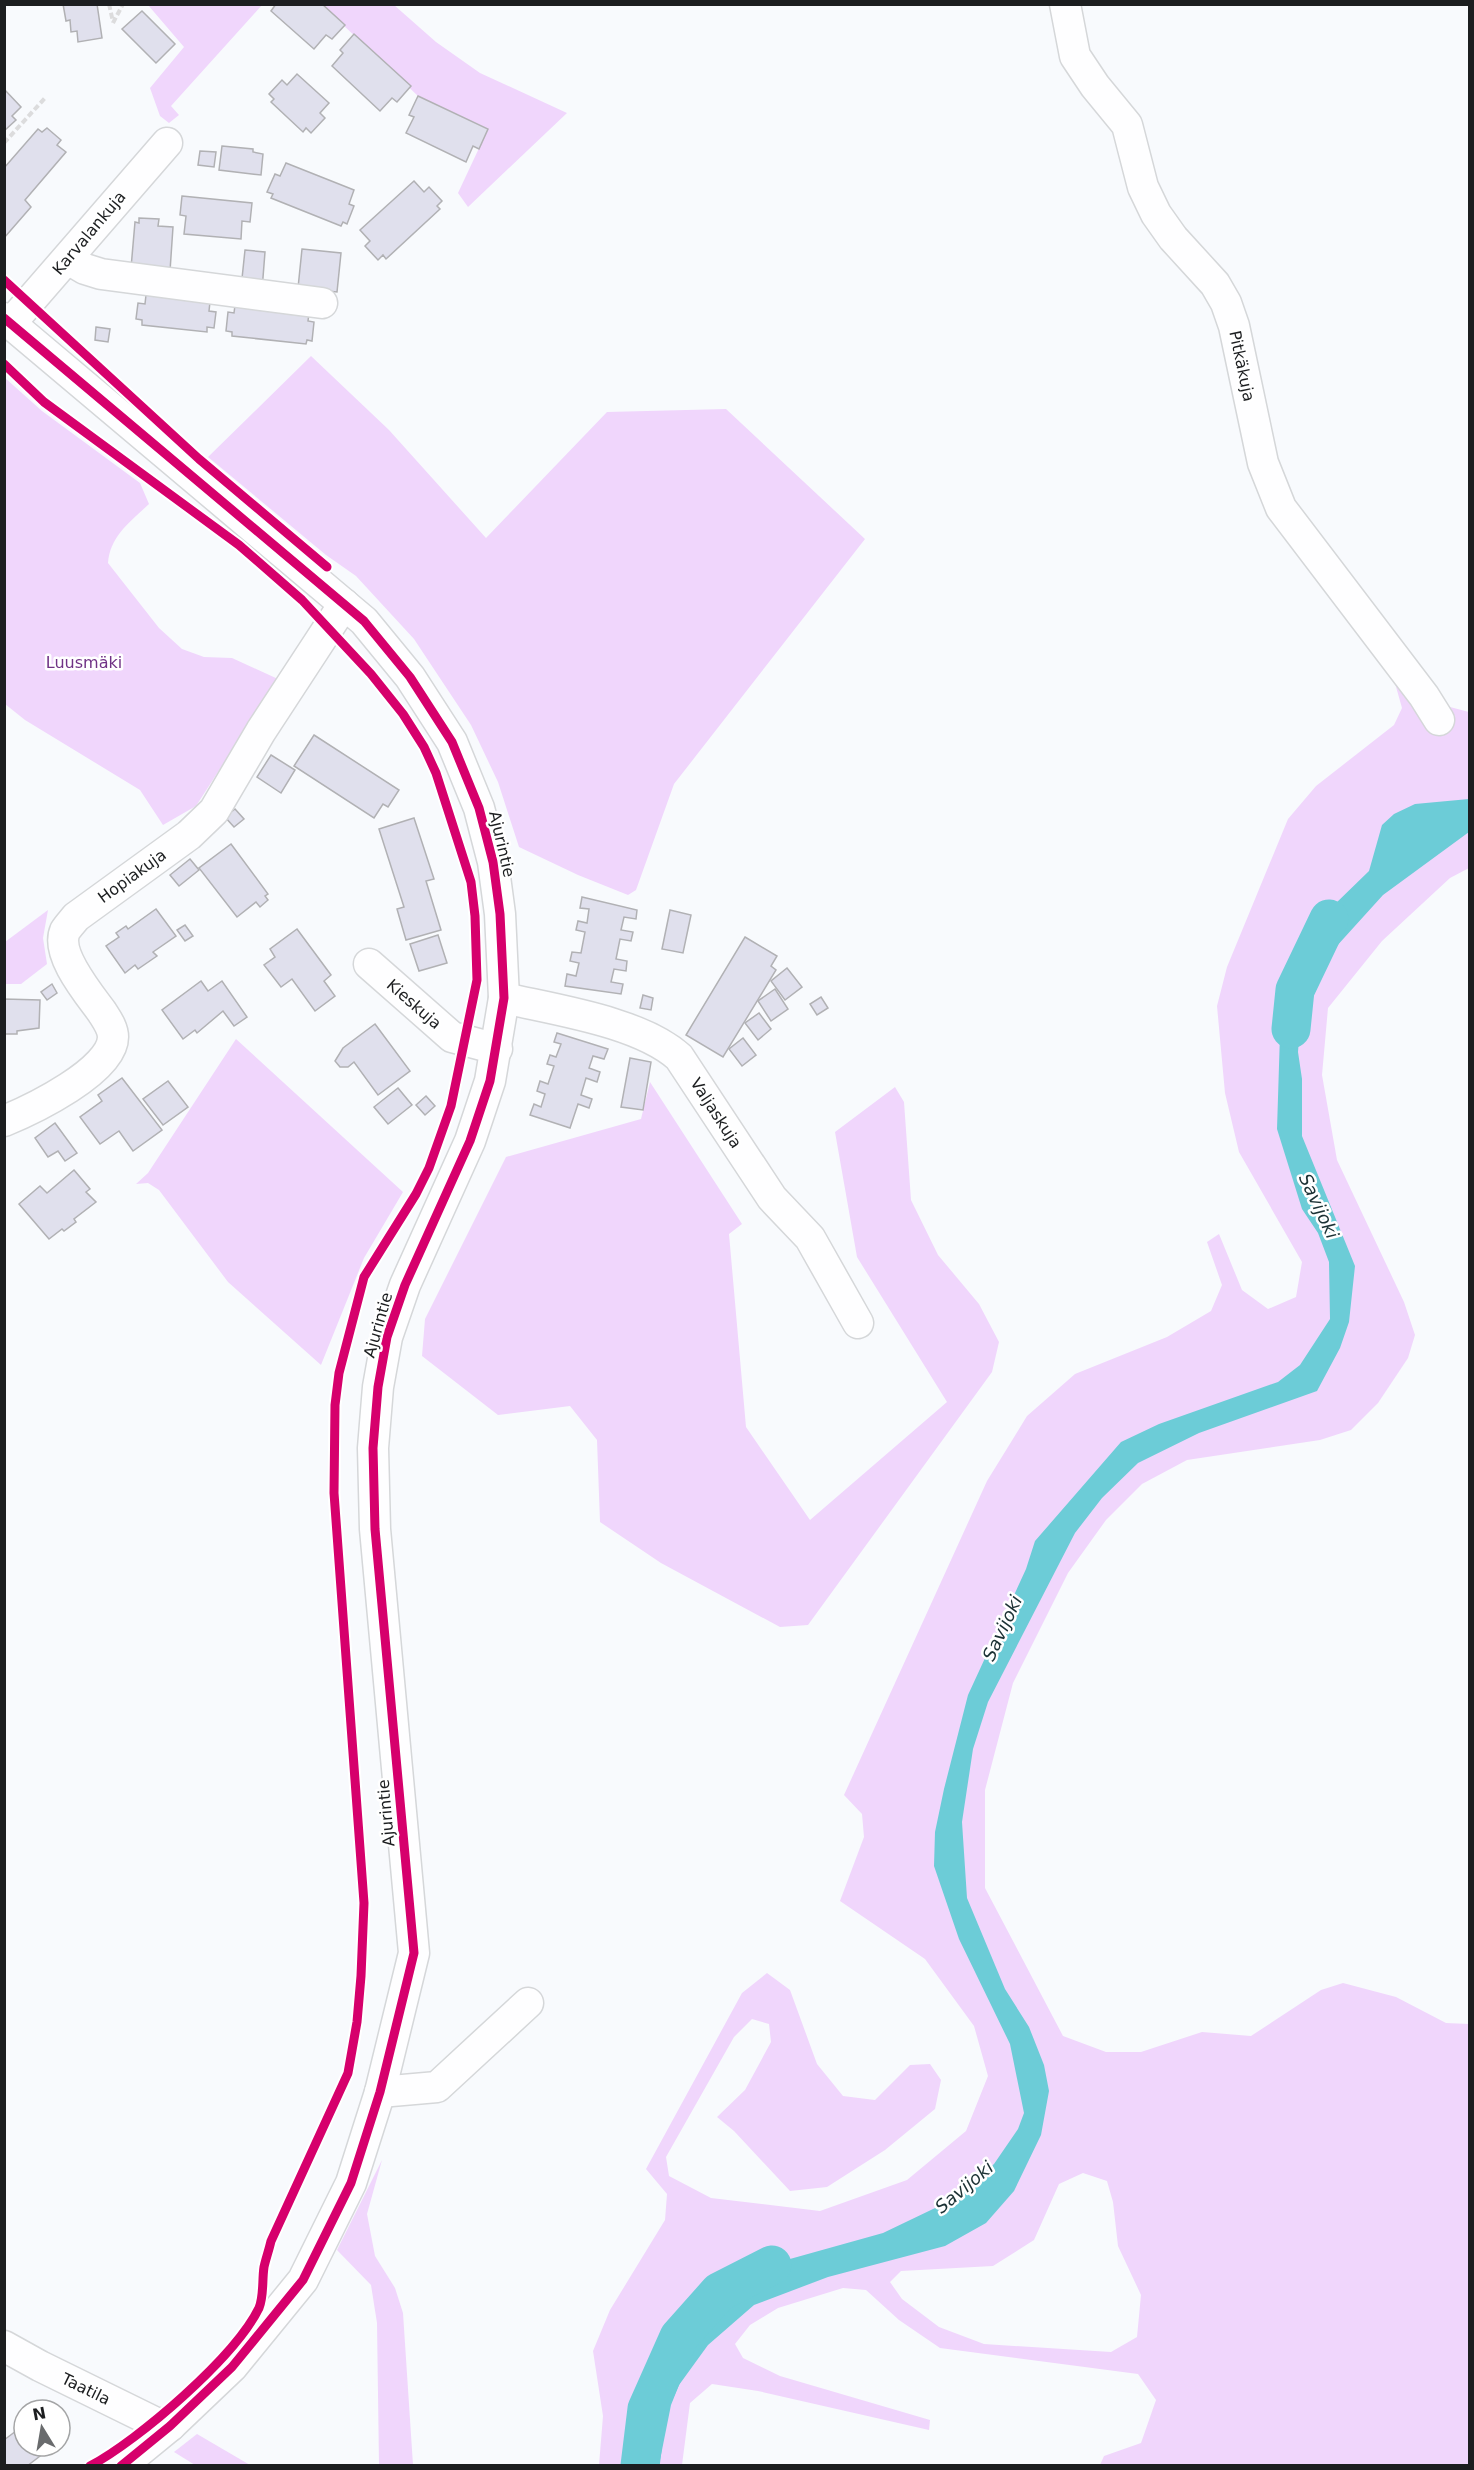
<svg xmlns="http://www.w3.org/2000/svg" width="1474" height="2470" font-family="'DejaVu Sans',sans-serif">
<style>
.green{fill:#f0d6fc;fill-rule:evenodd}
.water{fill:#6cccd7}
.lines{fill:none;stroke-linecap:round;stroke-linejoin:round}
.river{stroke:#6cccd7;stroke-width:39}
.building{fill:#e0e0ed;stroke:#b1b1b4;stroke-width:1.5}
.minor-casing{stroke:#d5d7d9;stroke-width:33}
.path{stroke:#dcdcdd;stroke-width:4;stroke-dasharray:6 3;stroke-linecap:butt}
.minor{stroke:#fefeff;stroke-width:30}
.cycleway-casing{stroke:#fff;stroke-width:13}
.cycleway{stroke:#d6006c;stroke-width:9}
.labels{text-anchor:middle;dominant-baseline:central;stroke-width:5;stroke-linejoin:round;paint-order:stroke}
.street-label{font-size:16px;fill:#1c1e20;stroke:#fff}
.park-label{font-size:16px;fill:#703285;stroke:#fff}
.water-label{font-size:18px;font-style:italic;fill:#1b3134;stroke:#fff}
</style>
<rect width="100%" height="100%" fill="#f8fafd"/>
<g class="green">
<polygon points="148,5 262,5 171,106 179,115 169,123 160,116 150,88 184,47"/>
<polygon points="322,5 394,5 436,42 480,73 567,113 468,207 458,193 488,129 418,96"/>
<polygon points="311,356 389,430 486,538 607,412 726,409 865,539 674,784 636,890 628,895 578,875 519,847 498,782 471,725 414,639 356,576 326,555 208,457"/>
<path d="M4 377 42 411 140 483 149 504C130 522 110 536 108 563L159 628 182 649 204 657 232 658 278 679 196 806 163 825 140 790 25 720 5 704Z"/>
<path d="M1405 656 1450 707 1469 712V868L1450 878 1382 941 1328 1008 1322 1075 1337 1160 1404 1302 1415 1335 1408 1358 1378 1403 1351 1430 1320 1440 1187 1460 1142 1484 1106 1520 1068 1573 1013 1683 985 1790V1888L1063 2036 1106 2052H1141L1202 2032 1251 2036 1321 1990 1343 1983 1396 1997 1446 2023 1469 2024V2465H1100L1104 2456 1141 2443 1156 2400 1138 2374 940 2348 899 2320 866 2290 843 2288 778 2308 750 2325 735 2344 743 2358 780 2376 930 2420 929 2430 758 2391 712 2384 690 2403 682 2465H599L603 2416 593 2351 610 2310 665 2220 667 2194 646 2169 742 1993 767 1973 790 1990 817 2064 843 2096 875 2100 910 2065 930 2064 941 2080 935 2109 885 2150 827 2187 790 2191 734 2131 717 2117 745 2090 771 2042 769 2024 752 2019 734 2037 666 2157 669 2176 711 2198 820 2211 907 2180 966 2131 988 2076 974 2026 925 1959 840 1901 864 1837 862 1814 844 1795 987 1481 1027 1416 1075 1374 1167 1337 1211 1311 1222 1285 1207 1242 1219 1234 1242 1290 1268 1309 1296 1297 1302 1262 1239 1152 1225 1093 1217 1006 1227 967 1288 819 1316 786 1394 725 1402 708 1391 669ZM1083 2173 1107 2181 1113 2202 1118 2246 1141 2295 1137 2337 1111 2352 984 2344 939 2327 902 2299 890 2282 901 2271 993 2266 1034 2240 1059 2184Z"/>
<polygon points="48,910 43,938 47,964 21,984 5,984 5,942"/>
<polygon points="236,1039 403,1192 364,1258 321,1365 228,1282 159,1190 148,1183 136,1184 148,1173"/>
<polygon points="650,1082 742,1224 729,1234 746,1427 810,1520 947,1402 857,1257 835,1132 895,1087 904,1102 911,1200 938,1255 979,1304 999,1342 992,1372 808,1625 780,1627 661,1563 600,1522 597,1440 570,1406 498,1415 422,1356 425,1319 506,1157 641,1119"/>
<polygon points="382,2160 367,2214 375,2256 395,2288 403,2313 413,2465 379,2465 377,2323 371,2285 337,2250"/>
<polygon points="197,2434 250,2465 195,2465 174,2452"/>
</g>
<polygon class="water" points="1469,799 1469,832 1383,895 1335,948 1300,1025 1298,1052 1302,1079 1302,1136 1355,1266 1349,1322 1340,1348 1317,1391 1199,1433 1138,1463 1102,1498 1075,1533 988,1702 973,1749 962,1822 967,1898 1005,1989 1029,2027 1044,2065 1049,2091 1041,2135 1014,2191 986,2223 945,2246 828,2277 754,2305 708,2345 679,2385 671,2405 659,2465 632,2465 638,2412 660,2364 700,2313 727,2288 772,2264 883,2233 956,2198 994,2164 1018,2129 1024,2113 1010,2044 959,1939 934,1866 935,1832 944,1789 968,1695 1026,1569 1035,1541 1121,1442 1159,1424 1278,1382 1300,1365 1330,1319 1329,1262 1318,1233 1302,1209 1277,1129 1280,1034 1293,982 1303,975 1325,901 1333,906 1369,871 1382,825 1394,814 1415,804"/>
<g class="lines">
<g class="river">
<polyline points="1291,1029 1295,990 1329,919"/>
<polyline points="640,2466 647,2409 679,2337 719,2292 772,2265"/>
</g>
</g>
<g class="building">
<polygon points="63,4 97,4 102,38 78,42 77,31 71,32 70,20 66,21"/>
<polygon points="276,4 322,4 345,25 332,39 326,35 314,49 271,11"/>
<polygon points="142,11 175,44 156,63 122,29"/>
<polygon points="354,34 411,86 397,102 392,98 380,111 332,66 343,53 340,50"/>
<polygon points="297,74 329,103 320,113 325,118 311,133 306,128 303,132 271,102 274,99 269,94 282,80 287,85"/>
<polygon points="4,89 21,107 12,116 16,120 4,131"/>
<polygon points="418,96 488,129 479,149 473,146 466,162 406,133 414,117 409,115"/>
<polygon points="47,128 61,140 57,145 66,152 25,200 31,207 4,238 4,168 38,129 42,132"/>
<polygon points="222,146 253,149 253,152 263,154 261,175 219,170"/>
<polygon points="200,151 216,152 214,167 198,165"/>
<polygon points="286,163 354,190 349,204 354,206 347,224 343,222 341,226 271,198 273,194 267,192 275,174 280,176"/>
<polygon points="414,181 424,192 429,187 442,201 437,206 440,209 386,259 383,255 378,260 365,246 370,241 360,230"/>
<polygon points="182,196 252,203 250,222 242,221 241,239 184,234 186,216 180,215"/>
<polygon points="139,218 159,219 158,226 173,227 170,271 131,268 135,222 139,223"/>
<polygon points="302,249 341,253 337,292 298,288"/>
<polygon points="245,250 265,252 262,290 241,288"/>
<polygon points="147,286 211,293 209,311 216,312 214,328 207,327 207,332 142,325 142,320 136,319 138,303 145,304"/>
<polygon points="236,298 310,306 308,321 314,322 312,341 307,340 306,344 232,336 232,332 226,331 228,312 234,313"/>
<polygon points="96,327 110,329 108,342 95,340"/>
<polygon points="314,735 399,790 388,807 383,804 374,818 294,766"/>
<polygon points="271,755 295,770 281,793 257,777"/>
<polygon points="235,809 244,819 234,827 225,817"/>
<polygon points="414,818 434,879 426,881 441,930 406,940 397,909 404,907 379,829"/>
<polygon points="231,844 268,894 265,896 268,900 260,907 256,902 237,917 199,868"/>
<polygon points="190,859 199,870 179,886 170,875"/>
<polygon points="582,897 637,910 636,919 624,917 621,930 633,932 631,941 620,939 616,959 627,961 626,971 614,969 611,982 623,984 621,994 565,986 567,974 576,976 579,963 570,961 572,952 581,953 585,932 576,930 578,921 587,923 589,909 580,908"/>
<polygon points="156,909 176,936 153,952 157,956 138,969 135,965 125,973 106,946 119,937 116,933 126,926 128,929"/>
<polygon points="670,910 691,915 683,953 662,949"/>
<polygon points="185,925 193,936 185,941 177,930"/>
<polygon points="297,929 331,975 324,981 335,996 315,1011 292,979 281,987 264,965 275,957 270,949"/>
<polygon points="438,935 447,963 419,971 410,944"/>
<polygon points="745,937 777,956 771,966 776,970 723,1057 686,1035"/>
<polygon points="787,968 802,987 785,1000 771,981"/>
<polygon points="201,981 208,991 222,981 247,1017 234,1026 223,1011 197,1033 195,1030 183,1039 162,1010"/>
<polygon points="52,984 57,993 47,1000 41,992"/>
<polygon points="775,989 788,1009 771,1021 758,1001"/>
<polygon points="643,995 653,998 651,1010 640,1008"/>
<polygon points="821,997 828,1008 817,1015 810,1004"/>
<polygon points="4,999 40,1000 39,1028 17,1031 17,1034 5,1034"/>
<polygon points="759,1013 771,1029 758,1040 745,1023"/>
<polygon points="375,1024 410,1071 378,1095 354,1062 348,1067 340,1067 335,1061 343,1048"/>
<polygon points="557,1033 608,1049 604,1059 593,1056 589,1068 600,1072 597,1082 586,1078 581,1095 592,1099 589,1108 578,1104 570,1128 530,1115 534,1104 541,1107 545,1094 537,1091 540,1081 548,1084 554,1066 547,1064 550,1055 556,1057 561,1044 554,1042"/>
<polygon points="743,1038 756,1055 742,1066 729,1049"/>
<polygon points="630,1058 651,1062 643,1110 621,1107"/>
<polygon points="122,1078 162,1130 133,1151 119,1131 100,1144 80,1117 102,1101 98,1095"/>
<polygon points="168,1081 188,1107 163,1125 143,1099"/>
<polygon points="398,1088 412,1105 388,1124 374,1107"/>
<polygon points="426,1096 435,1106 425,1115 416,1105"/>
<polygon points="55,1123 77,1153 65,1161 58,1151 48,1157 35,1138"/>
<polygon points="74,1170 90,1189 86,1192 96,1202 74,1219 76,1222 64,1231 62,1229 49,1239 19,1204 40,1186 47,1193"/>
<polygon points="24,2425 24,2446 44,2446 48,2450 27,2466 4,2466 4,2440"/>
</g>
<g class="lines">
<g class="minor-casing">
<g id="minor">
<polyline points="1065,4 1075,56 1095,86 1127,125 1143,187 1156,214 1173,238 1215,284 1226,303 1234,326 1263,463 1281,508 1424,696 1439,720"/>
<polyline points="68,259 85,269 101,274 322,303"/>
<polyline points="4,318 364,621 410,677 452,742 479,808 493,862 500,914 504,998 490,1081 470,1141 405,1285 387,1337 378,1387 373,1448 375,1529 414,1953 380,2092 351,2183 303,2280 232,2367 170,2426 121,2466"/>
<polyline points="11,323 167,143"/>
<polyline points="369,964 452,1037 497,1049"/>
<path d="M504 998C556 1010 640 1022 679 1057L772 1198 810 1238 858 1323"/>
<path d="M4 1121C31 1110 113 1071 113 1037 113 1028 107 1020 102 1012 89 994 55 954 65 931 68 926 73 921 76 917L189 835 214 811 261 731 344 604"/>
<polyline points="380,2092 437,2087 528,2003"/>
<polyline points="4,2346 40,2366 154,2422 170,2426"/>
</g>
</g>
<g class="path">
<polyline points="109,4 113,22"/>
<polyline points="113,23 123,4"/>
<polyline points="4,143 45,98"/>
</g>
<use href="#minor" class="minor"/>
<g class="cycleway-casing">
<g id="cycleway">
<polyline points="4,280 199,459 327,567"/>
<polyline points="4,318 364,621 410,677 452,742 479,808 493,862 500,914 504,998 490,1081 470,1141 405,1285 387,1337 378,1387 373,1448 375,1529 414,1953 380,2092 351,2183 303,2280 232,2367 170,2426 121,2466"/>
<path d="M4 364 44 402 239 545 302 600 371 674 403 714 424 747 436 773 471 882 475 916 477 980 451 1106 429 1168 416 1194 364 1277 339 1373 335 1405 334 1493 364 1903 361 1976 357 2022 348 2073 271 2241C269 2250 266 2258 264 2267 262 2280 264 2296 259 2308 235 2357 139 2440 90 2466"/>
</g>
</g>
<use href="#cycleway" class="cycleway"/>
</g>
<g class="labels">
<g class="street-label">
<text transform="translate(89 233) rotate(-50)">Karvalankuja</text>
<text transform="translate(1242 366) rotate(78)">Pitkäkuja</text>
<text transform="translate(502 844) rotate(77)">Ajurintie</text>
<text transform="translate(132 876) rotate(-36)">Hopiakuja</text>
<text transform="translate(414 1004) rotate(41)">Kieskuja</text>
<text transform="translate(716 1113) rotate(57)">Valjaskuja</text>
<text transform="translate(378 1325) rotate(-74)">Ajurintie</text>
<text transform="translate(386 1813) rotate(-95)">Ajurintie</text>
<text transform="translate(86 2389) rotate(26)">Taatila</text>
</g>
<g class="park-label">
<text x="84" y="662">Luusmäki</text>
</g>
<g class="water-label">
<text transform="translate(1319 1206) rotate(65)">Savijoki</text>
<text transform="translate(1002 1628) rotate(-65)">Savijoki</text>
<text transform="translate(964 2187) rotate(-40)">Savijoki</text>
</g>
</g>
<rect width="1474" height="2470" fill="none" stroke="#1c1e20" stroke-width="12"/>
<g transform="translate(42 2428) rotate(349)"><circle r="28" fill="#ffffff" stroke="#a4a5a6" stroke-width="1.5"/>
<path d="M0-4.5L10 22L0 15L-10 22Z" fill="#696b6d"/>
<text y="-9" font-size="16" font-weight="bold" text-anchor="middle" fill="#1c1e20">N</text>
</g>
</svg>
